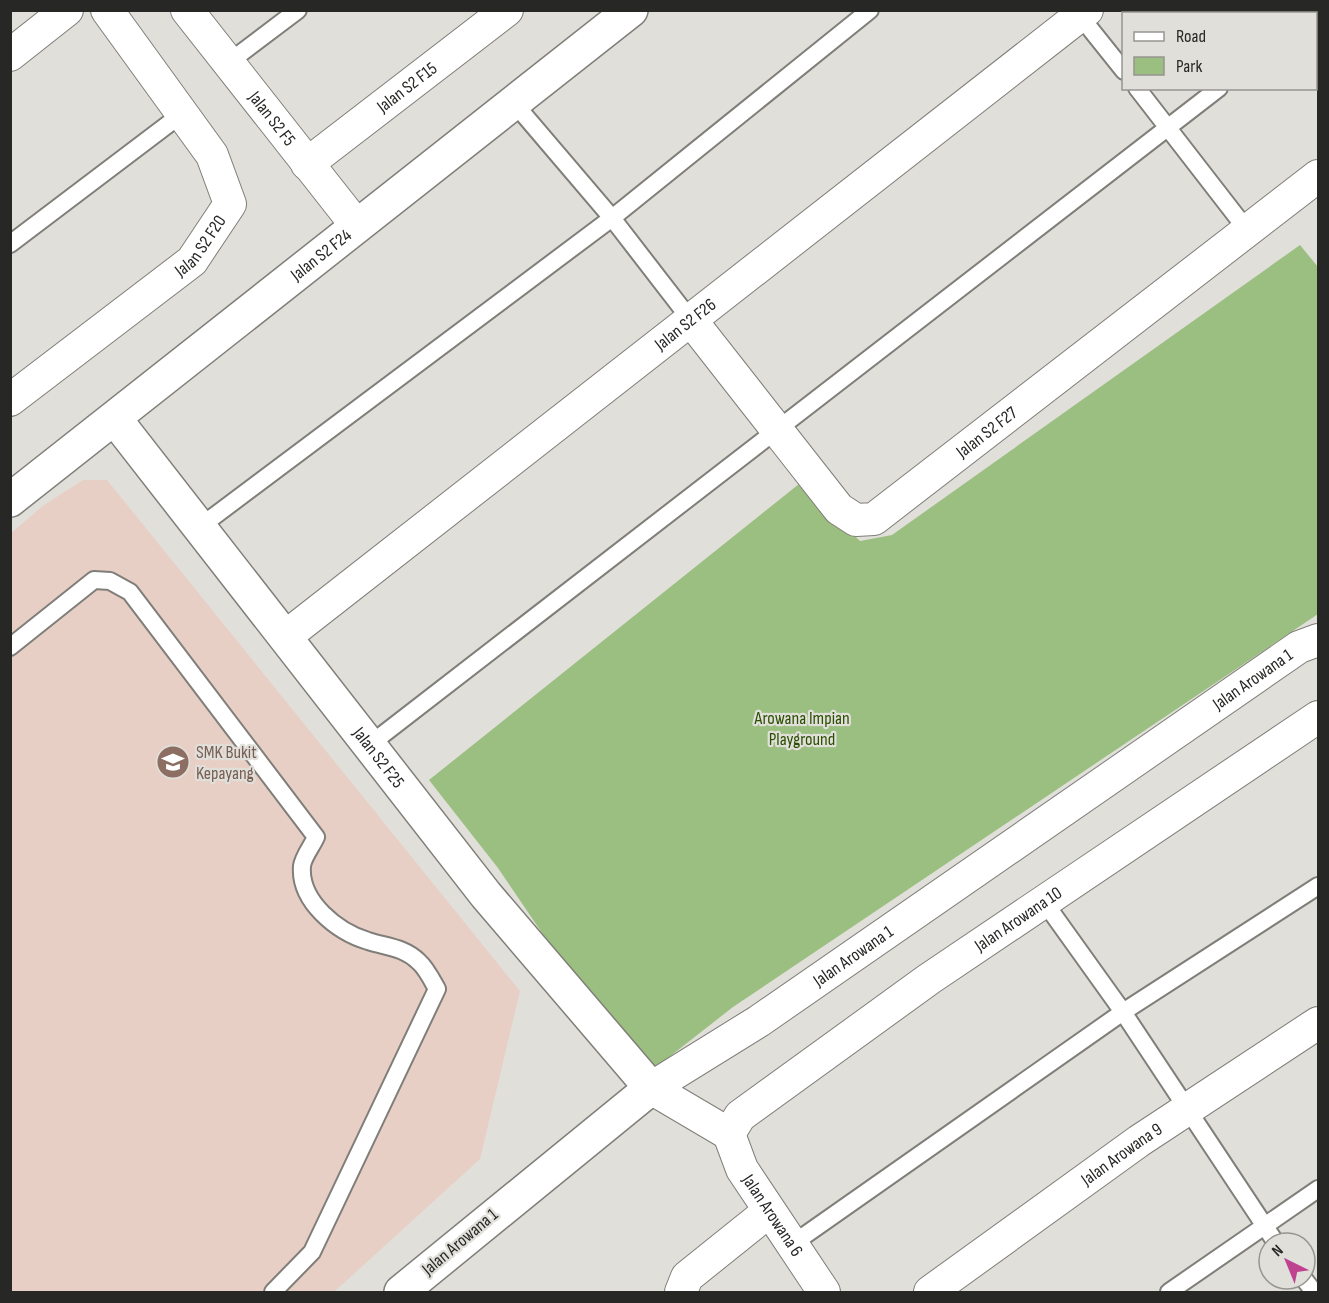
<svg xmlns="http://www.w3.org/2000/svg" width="1329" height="1303" font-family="'Sofia Sans Condensed',sans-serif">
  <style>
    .education { fill: #e8cfc6 }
    .green { fill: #9bbf81 }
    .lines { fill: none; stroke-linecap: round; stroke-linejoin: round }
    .service-casing { stroke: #807e79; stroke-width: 20 }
    .minor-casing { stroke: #807e79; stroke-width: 34 }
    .tertiary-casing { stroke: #807e79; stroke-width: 36 }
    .service { stroke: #fff; stroke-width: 16 }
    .minor { stroke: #fff; stroke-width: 32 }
    .tertiary { stroke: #fff; stroke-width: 33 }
    .labels { text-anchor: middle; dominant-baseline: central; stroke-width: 4.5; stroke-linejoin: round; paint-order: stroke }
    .street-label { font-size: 18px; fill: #272725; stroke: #e0dfd9 }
    .park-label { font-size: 18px; fill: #2b4f00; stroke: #e0dfd9 }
    .education-label { font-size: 18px; fill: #785e54; stroke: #e0dfd9; text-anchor: start }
  </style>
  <rect width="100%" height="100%" fill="#e0dfd9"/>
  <!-- education -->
  <path class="education" d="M83,480H107L520,991L480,1159L334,1292H11L10,534L44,505Z"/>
  <!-- green -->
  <path class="green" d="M1300,245L1318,267V614L733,1007L641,1079L498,868L429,780L799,484L860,541L892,535Z"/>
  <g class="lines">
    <!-- service casing -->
    <g class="service-casing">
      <path id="service" d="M1076,11L1124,71
        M1316,14L1318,12
        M228,63L298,10
        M1137,88L1247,230
        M514,103L612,218L690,319
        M10,244L183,113
        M201,526L612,218L870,10
        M10,647L94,580L110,581L130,592L316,837C312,846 303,857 302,866C299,902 338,932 368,941C386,947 404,947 419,962C426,968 432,980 437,989L312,1252L273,1292
        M368,746L1219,88
        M1045,903L1123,1012L1276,1243
        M791,1245L1123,1012L1318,886
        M1304,1279L1314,1292
        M1169,1292L1318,1189"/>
    </g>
    <!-- minor casing -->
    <g class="minor-casing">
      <g id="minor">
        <path id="s1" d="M187,10L357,226"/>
        <path d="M10,55L67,10"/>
        <path id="s2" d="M307,164L507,10"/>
        <path id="s3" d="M690,319L839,509L856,520L874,519L1318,176"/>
        <path id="s4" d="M10,400L192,261L230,204L212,155L107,10"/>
        <path id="s5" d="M285,637L1087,10"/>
        <path id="s6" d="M729,1134L651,1088L759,1021L1299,647L1318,640"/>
        <path id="s7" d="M729,1134L740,1116L929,979L1318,717"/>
        <path id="s8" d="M729,1134L742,1169L824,1292"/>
        <path d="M681,1292L687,1277L768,1212"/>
        <path id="s9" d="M930,1292L1139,1141L1318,1023"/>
      </g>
    </g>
    <!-- tertiary casing -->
    <g class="tertiary-casing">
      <g id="tertiary">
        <path id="s10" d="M115,419L486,895L651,1088L401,1292"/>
        <path id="s11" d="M10,500L631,10"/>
      </g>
    </g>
    <!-- service -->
    <use href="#service" class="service"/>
    <!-- minor -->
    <use href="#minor" class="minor"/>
    <!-- tertiary -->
    <use href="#tertiary" class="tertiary"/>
  </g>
  <!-- icons -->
  <defs>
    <g id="school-disc" transform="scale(1.725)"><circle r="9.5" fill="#8d6e63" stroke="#e0dfd9"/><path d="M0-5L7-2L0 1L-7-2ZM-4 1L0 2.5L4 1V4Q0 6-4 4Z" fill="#fff"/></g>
  </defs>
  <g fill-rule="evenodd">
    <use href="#school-disc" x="173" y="762"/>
  </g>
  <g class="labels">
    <!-- street labels -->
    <g class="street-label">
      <text stroke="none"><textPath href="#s2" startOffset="126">Jalan S2 F15</textPath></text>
      <text stroke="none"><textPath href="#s1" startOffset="138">Jalan S2 F5</textPath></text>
      <text stroke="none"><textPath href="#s4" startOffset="246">Jalan S2 F20</textPath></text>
      <text stroke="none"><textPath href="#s11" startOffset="396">Jalan S2 F24</textPath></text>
      <text stroke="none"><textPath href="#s5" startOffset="508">Jalan S2 F26</textPath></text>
      <text stroke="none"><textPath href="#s3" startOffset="422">Jalan S2 F27</textPath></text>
      <text stroke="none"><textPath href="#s6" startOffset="818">Jalan Arowana 1</textPath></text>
      <text stroke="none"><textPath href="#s10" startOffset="429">Jalan S2 F25</textPath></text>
      <text stroke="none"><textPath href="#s7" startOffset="362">Jalan Arowana 10</textPath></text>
      <text stroke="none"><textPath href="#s6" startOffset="332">Jalan Arowana 1</textPath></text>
      <text stroke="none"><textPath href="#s9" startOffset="236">Jalan Arowana 9</textPath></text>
      <text stroke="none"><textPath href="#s8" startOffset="93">Jalan Arowana 6</textPath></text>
      <text transform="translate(460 1242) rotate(-40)">Jalan Arowana 1</text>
    </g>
    <!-- park labels -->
    <g class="park-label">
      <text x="802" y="718">Arowana Impian<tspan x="802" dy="21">Playground</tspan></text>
    </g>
    <!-- education labels -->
    <g class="education-label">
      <text x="196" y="752">SMK Bukit<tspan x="196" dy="21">Kepayang</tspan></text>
    </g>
  </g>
  <!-- border -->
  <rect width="1329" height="1303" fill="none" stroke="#272725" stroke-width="24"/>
  <!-- legend -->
  <rect x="1122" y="12" width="195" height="78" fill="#e0dfd9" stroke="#969591" stroke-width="1.5"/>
  <rect x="1134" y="32" width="30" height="9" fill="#ffffff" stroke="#969591" stroke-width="1.5"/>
  <text x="1176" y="42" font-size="18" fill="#272725">Road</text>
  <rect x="1134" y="57" width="30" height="18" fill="#9bbf81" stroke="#969591" stroke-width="1.5"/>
  <text x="1176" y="72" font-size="18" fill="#272725">Park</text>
  <!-- north arrow -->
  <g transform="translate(1287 1261) rotate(317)"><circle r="28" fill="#e0dfd9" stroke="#969591" stroke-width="1.5"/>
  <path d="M0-4.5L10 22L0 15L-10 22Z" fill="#bf4291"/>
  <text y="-9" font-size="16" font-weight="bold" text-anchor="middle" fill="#272725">N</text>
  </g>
</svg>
